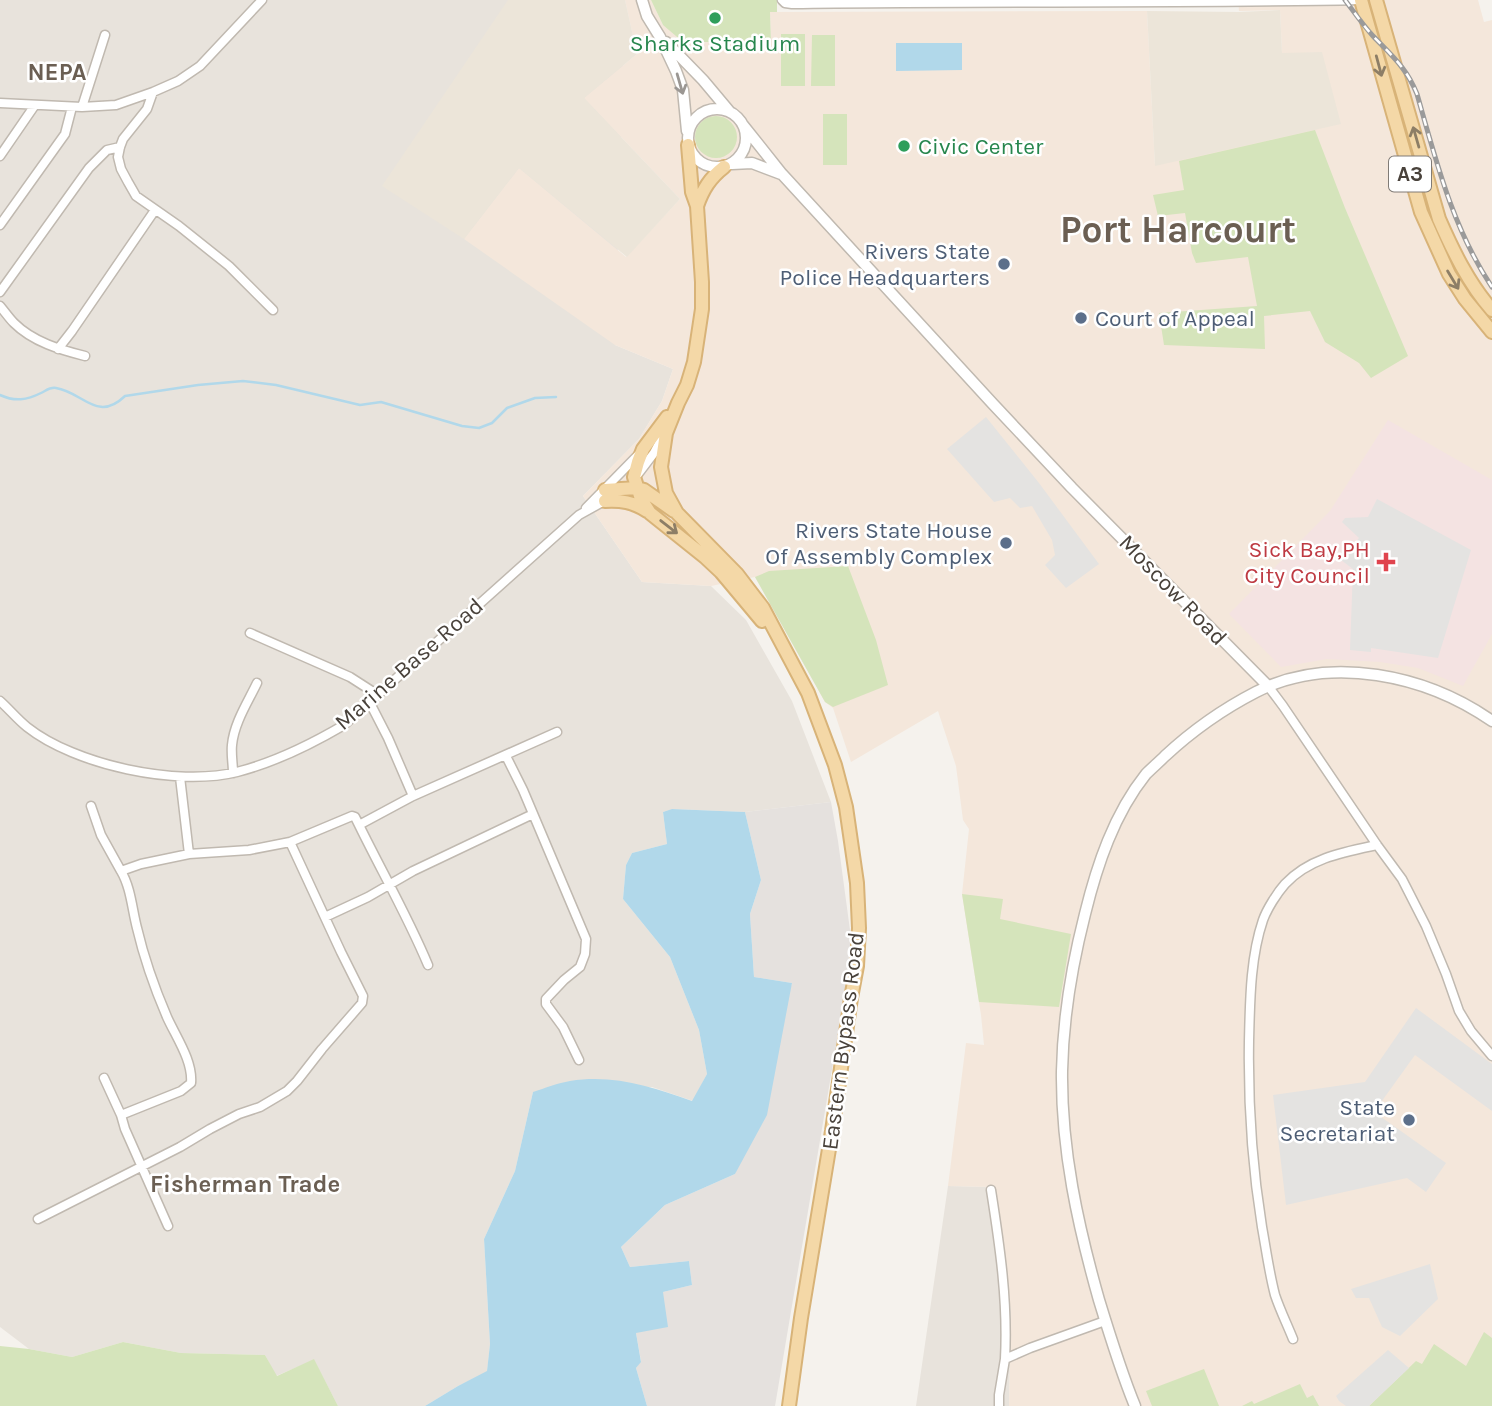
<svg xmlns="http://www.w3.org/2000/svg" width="1492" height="1406" font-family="Karla,sans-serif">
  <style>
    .residential { fill: #e8e3dc }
    .commercial { fill: #f4e7db }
    .industrial { fill: #e5e1de }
    .education { fill: #ece5d9 }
    .medical { fill: #f4e3e2 }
    .green { fill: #d5e4bb }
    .parking { fill: #e4e3e1 }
    .water { fill: #b1d8ea }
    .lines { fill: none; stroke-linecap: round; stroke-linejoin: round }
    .stream { stroke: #b1d8ea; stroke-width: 2.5 }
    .minor-casing { stroke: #c0b9b0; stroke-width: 11 }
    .tertiary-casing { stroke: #c0b9b0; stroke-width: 13 }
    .primary-casing { stroke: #d8b378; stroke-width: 16 }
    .minor { stroke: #fff; stroke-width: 8 }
    .tertiary { stroke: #fff; stroke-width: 10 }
    .primary { stroke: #f4d8a7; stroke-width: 12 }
    .rail-casing { stroke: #9a9a9a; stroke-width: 5 }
    .rail { stroke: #fff; stroke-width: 2.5; stroke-dasharray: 8; stroke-linecap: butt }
    .oneway { stroke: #8d7e66 }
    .oneway2 { stroke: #9b9793 }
    .leisure-dot { fill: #2e9e5b; stroke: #fff; stroke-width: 2.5 }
    .service-dot { fill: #5c6f8a; stroke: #fff; stroke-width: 2.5 }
    .health-dot { fill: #e0444e; stroke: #fff; stroke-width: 2.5 }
    .labels { text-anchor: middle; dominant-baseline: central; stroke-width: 5; stroke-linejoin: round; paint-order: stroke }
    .shield { fill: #fff; stroke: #807b76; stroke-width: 2 }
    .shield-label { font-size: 21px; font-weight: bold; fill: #49423b }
    .leisure-label { font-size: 23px; fill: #27864d; stroke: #fff }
    .service-label { font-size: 23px; fill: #4e5e75; stroke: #fff; text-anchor: end }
    .health-label { font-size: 23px; fill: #be3a42; stroke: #fff; text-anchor: end }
    .street-label { font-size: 23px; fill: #49423b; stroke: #fff }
    .neighbourhood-label { font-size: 24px; font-weight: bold; fill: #6b5f53; stroke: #fff }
    .town-label { font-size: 37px; font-weight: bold; fill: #6b5f53; stroke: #fff }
  </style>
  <rect width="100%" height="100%" fill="#f5f2ed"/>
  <!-- residential -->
  <path class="residential" d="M0,0H625L615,345L673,369L662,401L639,439L583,496L642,582L711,586L746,620L792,701L831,802L745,812L673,809L663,812L667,844L632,853L626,865L623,899L670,957L699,1030L707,1074L693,1101L652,1087L533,1092L515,1171L484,1239L490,1344L487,1372L458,1386L425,1406H338L314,1360L276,1376L265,1355L181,1353L123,1342L72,1357L29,1349L0,1327Z
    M948,1186L994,1187L1011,1312L1009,1406H916Z"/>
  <!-- commercial -->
  <path class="commercial" d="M625,0H651L663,25L771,42L770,12L1147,11L1155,166L1282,53L1280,10L1239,11L1238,0H1478L1484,22L1492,20V1406H1009L1011,1312L994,1187L948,1186L966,1043L984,1045L981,1015L962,894L969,829L963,820L956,766L938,711L851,762L833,708L825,702L755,577L711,586L642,582L583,496L639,439L662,401L673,369L615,345L464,239L519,168L626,257L680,199L584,98L637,54Z"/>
  <!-- industrial -->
  <path class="industrial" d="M831,802L838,841L852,945L838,1034L775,1406H647L636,1368L641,1361L636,1333L663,1292L692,1285L689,1261L630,1267L621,1247L665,1205L735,1174L792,983L754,977L750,914L761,880L745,812Z"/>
  <!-- education -->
  <path class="education" d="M508,0H625L637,54L584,98L680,199L627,257L519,168L464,239L382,186Z
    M1280,10L1282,53L1322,52L1341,124L1155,166L1147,11L1239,12Z"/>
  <!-- medical -->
  <path class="medical" d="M1388,420L1492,480V634L1463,686L1418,668L1380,662L1327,659L1281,667L1229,614L1330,511Z"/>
  <!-- green -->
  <path class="green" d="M651,0H777V12H770L771,42H683L663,25Z
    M781,34H805V86H781Z
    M812,35H835V86H811Z
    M823,114H847V165H823Z
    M695 137a21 21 0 1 1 42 0a21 21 0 1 1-42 0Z
    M1315,130L1345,208L1408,356L1371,378L1359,363L1325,342L1310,311L1264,316L1265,349L1164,345L1159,313L1257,306L1248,257L1196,263L1192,253L1185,213L1158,216L1153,195L1184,190L1179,161Z
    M848,566L876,640L888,685L833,707L825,702L755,577L769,571Z
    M962,894L1003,899L1000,919L1071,934L1059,1007L979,1002Z
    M1484,1332L1492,1338V1406H1369L1416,1361L1422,1364L1434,1344L1466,1366Z
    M123,1342L181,1353L265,1355L277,1376L314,1359L338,1406H0V1346L29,1349L72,1357Z
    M1204,1369L1219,1406H1152L1146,1391Z
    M1300,1384L1307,1398L1313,1395L1319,1406H1242L1252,1401L1254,1404Z"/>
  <!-- parking -->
  <path class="parking" d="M986,417L1039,483L1099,564L1066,588L1045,565L1055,555L1052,540L1032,506L1020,508L1010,498L994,502L947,449Z
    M1377,499L1471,550L1438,658L1371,648V652L1350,650L1353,569L1341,560L1359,538L1342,522L1345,518L1368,517Z
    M1416,1008L1492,1064V1111L1415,1055L1374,1112L1446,1163L1426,1192L1407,1178L1286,1205L1273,1095L1365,1082Z
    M1430,1264L1438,1299L1400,1336L1382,1327L1369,1298H1356L1351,1289Z
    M1388,1350L1409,1368L1369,1406H1346L1339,1401L1336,1396Z"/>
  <!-- water -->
  <path class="water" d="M896,43H962V70L896,71Z
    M672,809L745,812L761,880L750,914L754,977L792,983L767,1115L735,1174L665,1205L621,1247L630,1267L689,1261L692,1285L663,1292L668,1327L636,1333L641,1362L636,1368L647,1406H425L458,1386L487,1371L490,1344L484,1239L515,1171L533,1092C545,1088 558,1083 570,1081C614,1074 652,1087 692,1101L707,1074L699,1030L670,957L623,899L626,865L632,853L667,844L663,812Z"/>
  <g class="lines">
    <!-- stream -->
    <path class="stream" d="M0,395C15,402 27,400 41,393C47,390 50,387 56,388C83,392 97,423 125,396L198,385L243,381L276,385L360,405L381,402L462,426L479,428L492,423L507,408L535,398L556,397"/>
    <!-- minor casing -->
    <g class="minor-casing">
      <path id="minor" d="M782,0L785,3L792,4C982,1 1172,4 1361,0
        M153,92L147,109L123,139L120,147L118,157L121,169L128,182L136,196L179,226L229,266L273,310
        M0,103L82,107L116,105L153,92L178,81L200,66L262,0
        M82,107L105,35
        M0,156L35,105
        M0,225L65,134L72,107
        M0,292L89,168L107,150L120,147
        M0,306C5,312 9,318 14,323C33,342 61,350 85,356
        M58,349L72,331L155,210
        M638,474L654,453L662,438
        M586,508L638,455
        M250,633L350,677L378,695
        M1268,686L1283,706L1377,845L1402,879L1426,926L1446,974L1459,1011L1471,1031L1492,1056
        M0,701C9,709 17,719 27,727C75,765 177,787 237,772C276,762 310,745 344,725L579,515L606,500
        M370,703L388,738L413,796L359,825C382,872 408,917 428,965
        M506,756L523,790L586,939L585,954L580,967L564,980L546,999V1004L563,1027L579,1060
        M233,773C233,764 231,754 232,745C234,723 248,702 257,683
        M413,796L557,732
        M91,806L101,835L121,871
        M189,854L249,850L290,842
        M325,917L368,897L413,871L533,814
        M104,1078L121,1115L125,1129L168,1226
        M121,1115L181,1091L191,1083C193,1061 176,1037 167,1017C155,989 144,958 137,928C132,909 131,888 121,871L141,864L189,854L180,777
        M991,1190C1000,1247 1008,1302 1005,1359
        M38,1219L180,1147L210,1129L239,1114L260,1107L287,1091L297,1081L322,1049L362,1003L363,996L341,952L290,842L352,816L355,817L359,825
        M1293,1339C1287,1324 1280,1310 1275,1295C1269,1272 1266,1249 1262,1227C1252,1165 1248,1104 1249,1041C1250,1003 1250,958 1263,920C1267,909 1277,893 1285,884C1309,858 1344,852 1377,845
        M999,1406V1395L1005,1359L1030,1348L1105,1321"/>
    </g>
    <!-- tertiary casing -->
    <g class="tertiary-casing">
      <path id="tertiary" d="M642,0L647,16L660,37L676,71L683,90L687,131
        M666,42L703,80L729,111
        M688 138a29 29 0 1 1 58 0a29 29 0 1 1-58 0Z
        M743,125L782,174L993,404L1072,488L1268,686
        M732,164L752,163L781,174
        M1135,1406C1121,1372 1110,1336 1099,1300C1078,1226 1061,1149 1062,1071C1063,1018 1072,965 1085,914C1097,865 1114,814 1146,774C1152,768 1159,762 1165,756C1193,730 1223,709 1256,692C1330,654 1426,675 1492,721"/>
    </g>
    <!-- primary casing -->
    <g class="primary-casing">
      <path id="primary" d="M1361,0L1421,212L1449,274L1465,299L1492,332
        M1376,0L1439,219C1453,251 1469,284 1492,310
        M688,145L692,192L697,206L702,282V309L694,362L687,385L678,403L666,433L661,467L666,493L677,513L737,574L763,608L808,693L835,765L846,807L857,883L859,928L857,966L851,998L832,1131L801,1318L789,1406
        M697,206C703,189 710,178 724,167
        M667,417L643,449L638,462L634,477L641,499L650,513L705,557L721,572L762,621
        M605,490L637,488L644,490L674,511
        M605,501C621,500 633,502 647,511"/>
    </g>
    <!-- minor -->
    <use href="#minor" class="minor"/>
    <!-- tertiary -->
    <use href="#tertiary" class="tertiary"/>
    <!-- primary -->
    <use href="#primary" class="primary"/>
    <!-- rail casing -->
    <g class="rail-casing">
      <path id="rail" d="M1345,0C1354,12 1363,25 1373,36C1392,56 1406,67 1417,94C1436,161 1453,229 1492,287"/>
    </g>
    <!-- rail -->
    <use href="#rail" class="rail"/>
  </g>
  <!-- one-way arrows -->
  <defs><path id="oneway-shaft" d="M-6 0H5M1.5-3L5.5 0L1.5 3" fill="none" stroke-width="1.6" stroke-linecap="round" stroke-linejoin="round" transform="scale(1.75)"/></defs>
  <g class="oneway">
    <use href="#oneway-shaft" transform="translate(1379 66) rotate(75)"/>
    <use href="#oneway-shaft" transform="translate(1416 137) rotate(-106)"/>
    <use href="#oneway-shaft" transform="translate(1453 280) rotate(59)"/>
    <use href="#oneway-shaft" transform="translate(669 527) rotate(38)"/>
  </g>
  <use class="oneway2" href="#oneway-shaft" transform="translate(680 84) rotate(74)"/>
  <!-- markers -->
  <g class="leisure-dot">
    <circle cx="715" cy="18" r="7"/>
    <circle cx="904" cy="146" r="7"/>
  </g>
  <g class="service-dot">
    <circle cx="1004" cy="264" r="7"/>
    <circle cx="1081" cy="318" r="7"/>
    <circle cx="1006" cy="543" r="7"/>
    <circle cx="1409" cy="1120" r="7"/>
  </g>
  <path class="health-dot" d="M1382.5 551.5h7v7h7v7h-7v7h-7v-7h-7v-7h7z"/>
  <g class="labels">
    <!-- shield labels -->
    <rect class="shield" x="1389" y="156.5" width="42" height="35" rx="5"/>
    <g class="shield-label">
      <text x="1410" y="174">A3</text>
    </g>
    <!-- leisure labels -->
    <g class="leisure-label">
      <text x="715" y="43">Sharks Stadium</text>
      <text x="918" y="146" text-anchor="start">Civic Center</text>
    </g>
    <!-- service labels -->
    <g class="service-label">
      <text x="990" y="251">Rivers State<tspan x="990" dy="26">Police Headquarters</tspan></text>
      <text x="1095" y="318" text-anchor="start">Court of Appeal</text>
      <text x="992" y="530">Rivers State House<tspan x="992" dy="26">Of Assembly Complex</tspan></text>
      <text x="1395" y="1107">State<tspan x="1395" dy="26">Secretariat</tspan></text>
    </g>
    <!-- health labels -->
    <g class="health-label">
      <text x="1370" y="549">Sick Bay,PH<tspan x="1370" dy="26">City Council</tspan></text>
    </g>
    <!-- street labels -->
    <g class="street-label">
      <text transform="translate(1173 590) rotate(46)">Moscow Road</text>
      <text transform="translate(409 664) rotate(-41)">Marine Base Road</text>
      <text transform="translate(843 1041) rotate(-83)">Eastern Bypass Road</text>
    </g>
    <!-- neighbourhood labels -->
    <g class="neighbourhood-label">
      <text x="57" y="72">NEPA</text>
      <text x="245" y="1184">Fisherman Trade</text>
    </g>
    <!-- town labels -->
    <g class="town-label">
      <text x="1178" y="229">Port Harcourt</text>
    </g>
  </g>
</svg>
